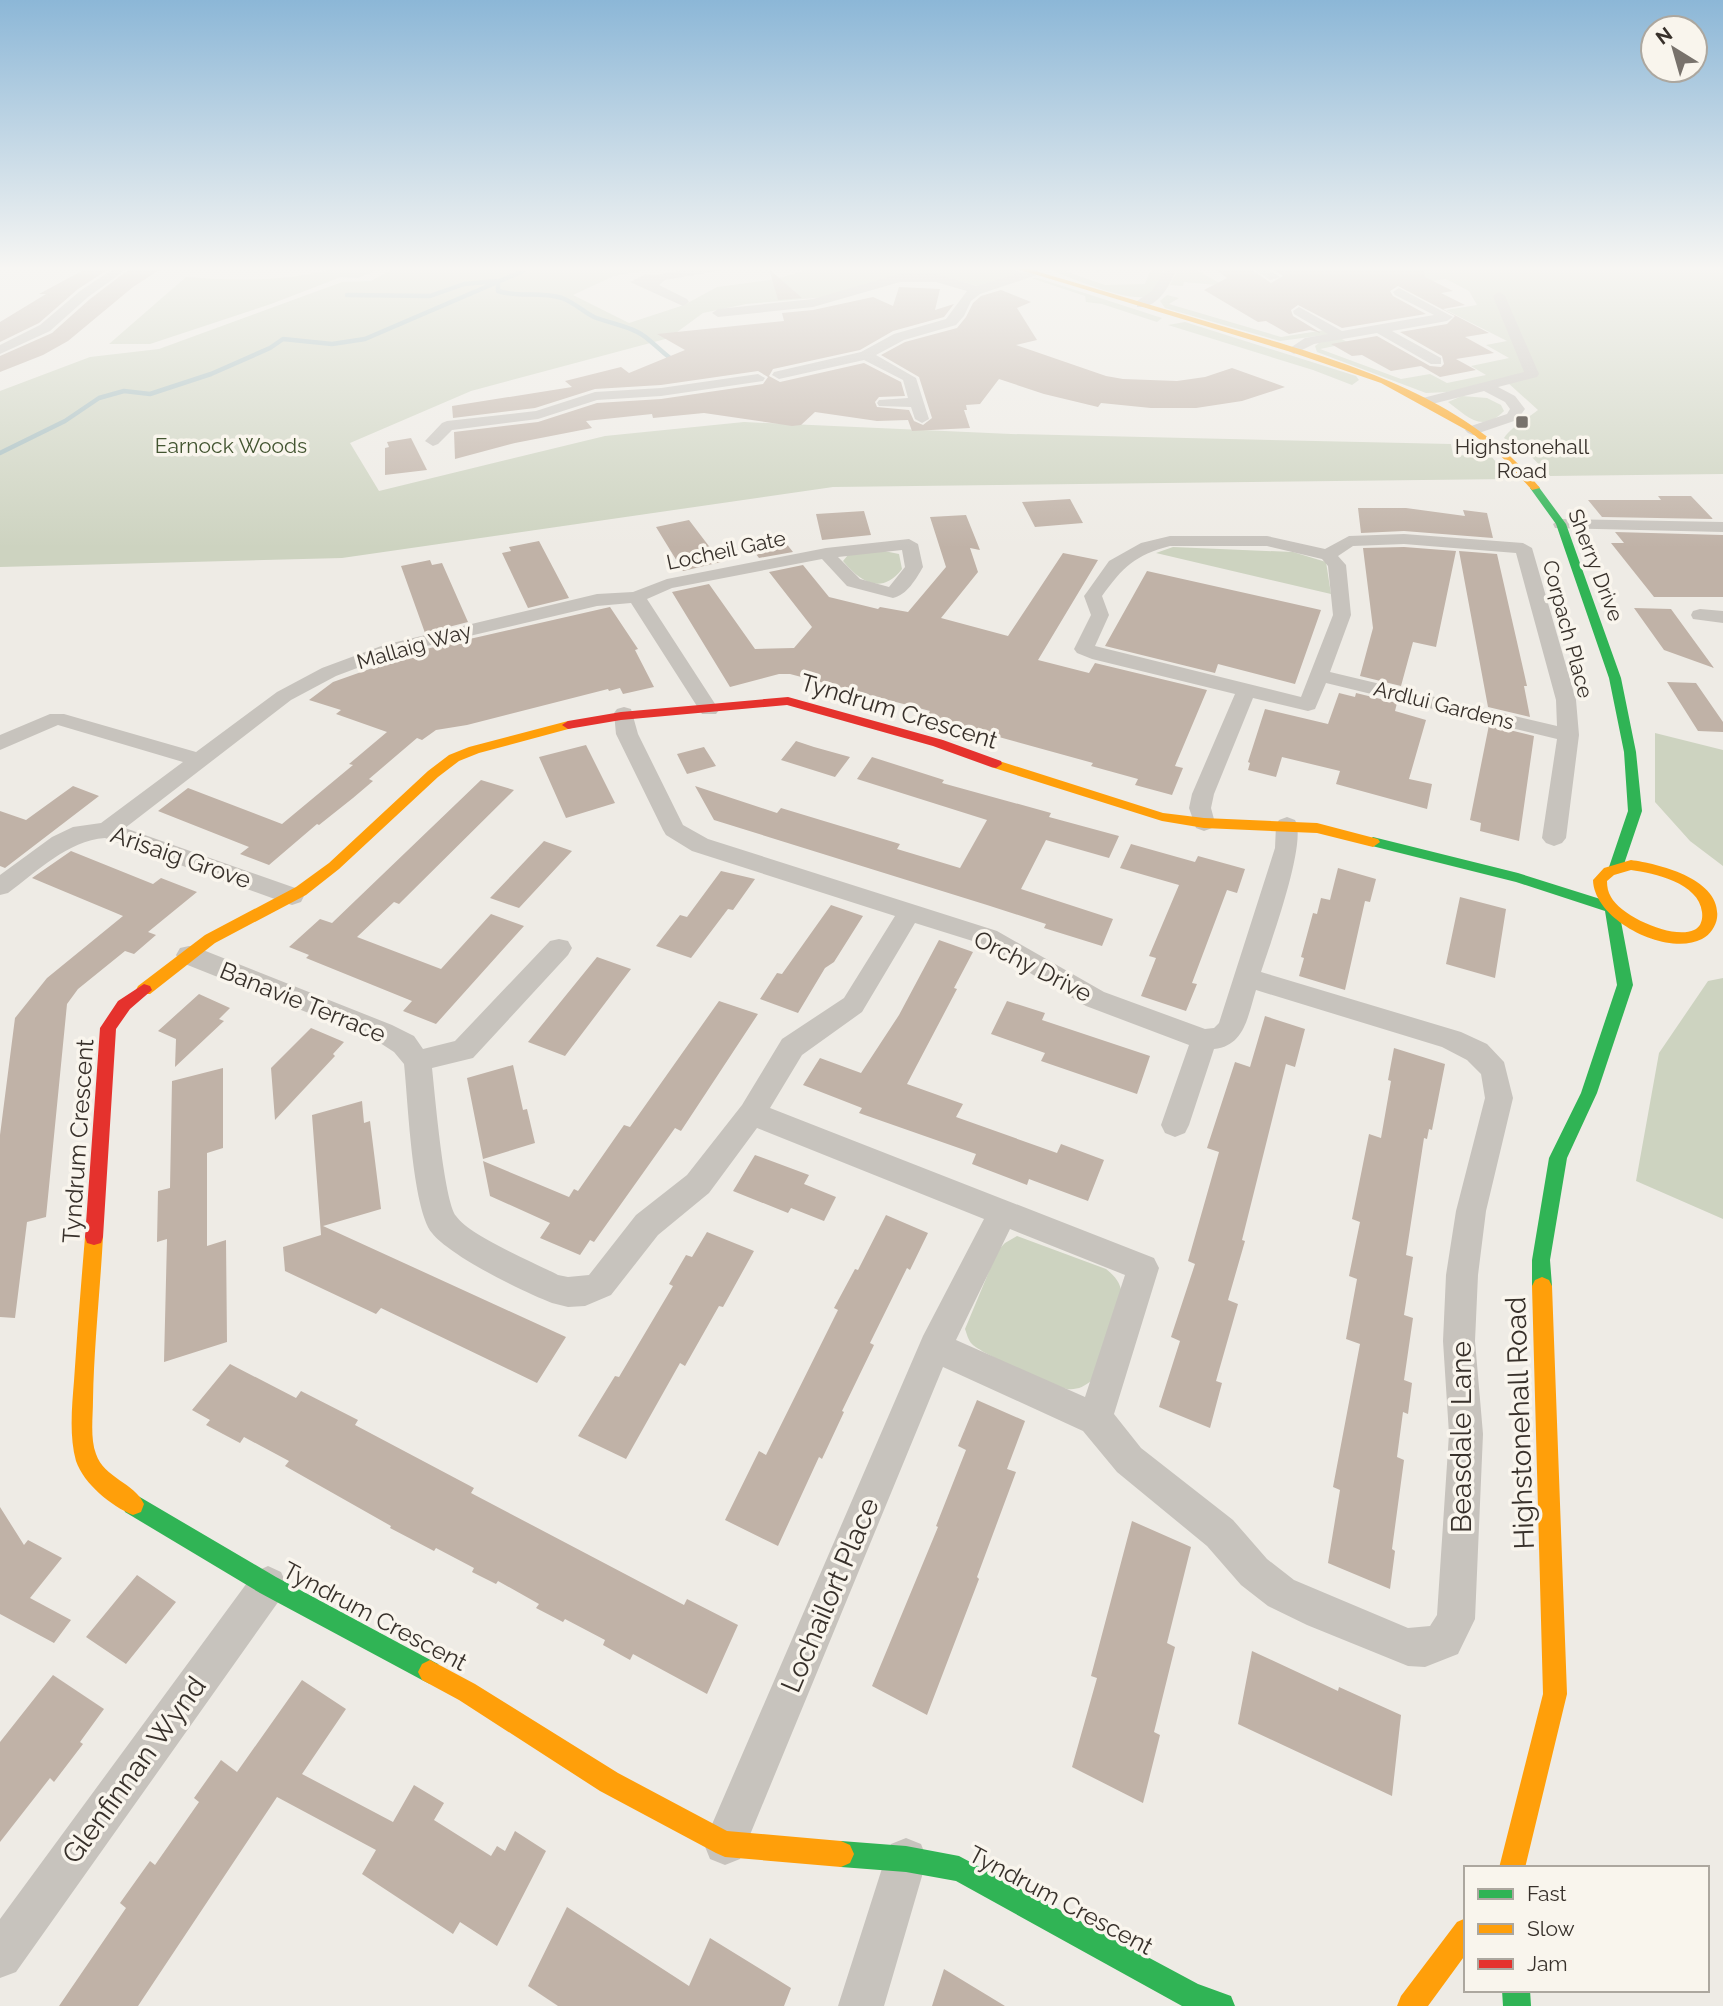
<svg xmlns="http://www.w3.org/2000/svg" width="1723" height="2006" font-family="Raleway,sans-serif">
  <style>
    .green { fill: #cdd3c0 }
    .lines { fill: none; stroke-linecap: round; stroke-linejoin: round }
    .stream { stroke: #a2bbbe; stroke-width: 4.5 }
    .building { fill: #c0b2a7 }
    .street { fill: #c7c3bd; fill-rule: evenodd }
    .fast { fill: #30b455; fill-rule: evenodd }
    .slow { fill: #ff9f0a; fill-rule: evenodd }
    .jam { fill: #e5322d; fill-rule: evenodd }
    .poi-dot { fill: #78726c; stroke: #f9f5ed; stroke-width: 2.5 }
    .labels { text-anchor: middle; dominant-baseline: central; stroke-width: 7; stroke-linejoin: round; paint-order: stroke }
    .far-park-label { font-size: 21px; fill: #435531; stroke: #f9f5ed }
    .far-poi-label { font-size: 21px; fill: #38312b; stroke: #f9f5ed }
    .far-street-label { font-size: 21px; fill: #38312b; stroke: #f9f5ed }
    .street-label { font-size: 24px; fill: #38312b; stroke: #f9f5ed }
    .near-street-label { font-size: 28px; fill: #38312b; stroke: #f9f5ed }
  </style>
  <rect width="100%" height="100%" fill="#eeebe5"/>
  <!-- green -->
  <path class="green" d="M338,267H385L358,278L341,277L271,304L150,344H109L186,277C237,281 289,282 338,267Z
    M396,267H652L648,270L614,276L573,295L629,323L684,305L717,287L776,279L816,267H1005L1020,272L978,286L938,275L917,274L899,276L827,297L746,304L703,313L669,338L471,391L350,443L379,491L605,436L744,422L1011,434L1451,444L1453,455L1491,456L1510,479L833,487L342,558L0,567V391L90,357L159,349L342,282L371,281Z
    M1042,267H1078L1079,269L1065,271L1105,285L1145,284L1152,267H1165C1161,274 1161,286 1156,292C1141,311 1061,273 1042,267Z
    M1179,267H1192L1221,284L1269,290L1184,282L1183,286L1170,285Z
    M1380,267C1402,267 1421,270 1442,267H1723V474L1550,476L1528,453L1504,438C1511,427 1527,419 1538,410L1507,382L1447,392L1426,393L1317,352L1315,346L1319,343L1340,338L1349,343L1320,349L1401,379L1430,374L1447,383L1486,375L1471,366L1509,358L1486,345L1507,341L1446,310L1477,305L1469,291L1446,279L1418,283Z
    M1031,278H1038L1162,318L1157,322L1102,304L1086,302L1085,296Z
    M1167,295L1179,298L1169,304L1281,337L1325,330L1332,334L1280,341L1165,308L1160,301Z
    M1185,322L1356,376L1359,380L1352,385L1313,370L1168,325Z
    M1462,396L1487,398L1501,405L1504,411C1481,435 1465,414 1448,402Z
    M1173,547L1293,552L1326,562L1331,594L1156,553Z
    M884,551L899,554L902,569C882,595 861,583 843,561L848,555Z
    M1655,733L1723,750V866L1690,841L1655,802Z
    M1723,978V1219L1636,1181L1659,1053L1708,981Z
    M1017,1236L1106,1269C1115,1276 1120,1282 1122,1294L1092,1380C1084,1387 1077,1390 1067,1389C1054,1387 980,1353 972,1344C968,1340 967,1334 965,1329L998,1250L1005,1243Z"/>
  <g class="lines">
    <!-- stream -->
    <path class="stream" d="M347,295L430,296L464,284L498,281V291C519,298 541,291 562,298C575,303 585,313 594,317C612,324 635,327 649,340C660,349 665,355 678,364
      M0,453L65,421L99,398L124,391L150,394L211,374L270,348L283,339L332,344L365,339L523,271L522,267"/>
  </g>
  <!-- building -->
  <path class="building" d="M89,267H112L78,289L39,323L0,342V322L46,294H39Z
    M132,267H164L133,287L68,341L43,355L0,372V356L52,333L90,299Z
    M1212,267H1248L1271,283L1283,276L1269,267H1424L1425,277L1453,291L1441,293L1465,305L1443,309L1489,333L1465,337L1494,353L1456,359L1476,370L1440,377L1421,366L1391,371L1362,355L1352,356L1331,344L1377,336L1430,366L1441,367L1444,364L1442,356L1400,332L1447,324L1455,316L1398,286L1390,291L1393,296L1426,314L1342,328L1298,305L1291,310L1293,316L1321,333L1310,330L1289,334L1266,321L1258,322L1204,290L1227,278Z
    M769,269L802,298L778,300Z
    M899,287L940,289L935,310L954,304L944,317L893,331L860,350L773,369L769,376L780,382L864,363L901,382L905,396L879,397L875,402L877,407L909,410L914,421L923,425L932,418L919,377L881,355L905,342L957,328L966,317L973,303L981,296L1001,290L1031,302L1017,308L1037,340L1016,345L1106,376L1123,379L1177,381L1205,377L1232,368L1285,387L1242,401L1196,408H1151L1101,403L1098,407L1044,394L999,379L980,404L966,405L967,410H964L970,428L912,431L908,420L877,421L815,412L801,425L792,426L704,413L653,418L652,414L586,421L592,428L515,443L455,459L454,432L538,422L597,403L661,399L763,384L768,377L758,371L661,385L595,389L535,408L453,418L452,406L572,387L565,381L621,367L629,373L685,350L657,334L784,321L782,313L813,310L873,297L893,306Z
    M411,438L427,470L385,475V448L389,447L387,442Z
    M1658,496H1691L1713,519L1602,517L1588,500H1661Z
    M1070,499L1083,523L1035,527L1022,502Z
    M1358,508H1406L1465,516L1463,510L1487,513L1493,538L1404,531L1361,533Z
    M864,511L871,535L822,540L816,514Z
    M966,515L980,550L970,548L978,572L941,618L1008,636L1063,553L1098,560L1038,660L1089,673L1095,663L1207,690L1175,766L1183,768L1172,795L1135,785L1138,779L1091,766L1093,763L926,717L930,711L790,674H779L730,687L672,592L709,584L755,649L794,648L812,627L769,572L803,565L829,597L878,609L880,607L908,612L946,567L930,517Z
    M689,520L721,562L683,571L656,527Z
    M1615,532L1723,535V597H1654L1611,543H1624Z
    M778,533L793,552L759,558L745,540Z
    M539,541L569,598L528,608L502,553L511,551L509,547Z
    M1404,547L1456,551L1436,647L1413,642L1401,686L1360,676L1373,628L1363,548Z
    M1459,551L1497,554L1527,686H1524L1530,717L1488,707Z
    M430,560L432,565L442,563L468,622L425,633L401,566Z
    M1147,571L1321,610L1295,684L1218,664L1215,673L1105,646Z
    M610,607L638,649L635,650L654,687L623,694L620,688L609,691L608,689L467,725L436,730L422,740L417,738L369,779L373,781L353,798L319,825L317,824L269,865L240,854L249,847L158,811L188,788L282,824L353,765L349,764L387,732L336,714L341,710L309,700L333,682L426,649Z
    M1634,608L1671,609L1714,668L1664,650Z
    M1667,682L1696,683L1723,722V732L1698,731Z
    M1339,693L1355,697L1356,693L1397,703L1395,711L1426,720L1409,779L1432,784L1427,809L1336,784L1340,771L1282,757L1276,777L1248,770L1250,763L1248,762L1265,709L1328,724Z
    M1489,725L1534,736L1519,841L1480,831L1481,823L1470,820Z
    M796,741L814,747L850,757L835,777L781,760Z
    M586,745L615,803L566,818L539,757Z
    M704,747L716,766L687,774L677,754Z
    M872,757L944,780L942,783L1051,813L1049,817L1119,836L1109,858L1046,840L1021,889L1113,919L1102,946L1044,928L1046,924L987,905L714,820L695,786L777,813L781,808L900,844L897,849L960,868L987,820L857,779Z
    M481,780L514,790L399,904L394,902L357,937L441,969L491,914L524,926L436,1024L403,1011L412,1001L306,958L309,955L289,947L320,919L332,923Z
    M73,786L99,796L5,868L0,866V811L26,820Z
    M544,841L572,851L519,908L490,898Z
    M1131,844L1195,862L1198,856L1245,869L1237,893L1227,890L1192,983L1197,984L1186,1011L1141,996L1156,958L1149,956L1179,885L1120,868Z
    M71,851L153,884L161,878L197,892L148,932L156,935L134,954L125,951L78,989L67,1004L46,1217L27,1222L15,1318L0,1317V1135L15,1018L47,978L123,916L32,878Z
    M1338,868L1376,879L1370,902L1365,901L1345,990L1299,976L1304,958L1301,957L1313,913L1317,914L1321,898L1330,900Z
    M721,871L755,879L733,910L728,909L691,958L656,946L680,915L687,917Z
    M1460,897L1506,909L1495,978L1446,964Z
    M831,905L863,916L834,962L825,968L798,1013L760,999L777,973L782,974Z
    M939,940L973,952L954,988L957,989L907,1084L963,1104L956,1117L1057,1153L1061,1144L1104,1160L1088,1201L1029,1179L1027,1185L972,1164L976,1154L859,1113L862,1108L803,1085L820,1058L861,1073L899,1015Z
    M597,957L631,969L565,1056L528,1042Z
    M199,994L230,1008L219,1019L224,1021L175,1067L176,1039L158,1031Z
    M719,1001L758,1014L681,1131L675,1128L594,1242L590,1240L580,1255L540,1238L550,1223L490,1196L483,1161L569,1197L574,1189L578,1191L624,1125L630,1127Z
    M1007,1001L1045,1013L1042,1020L1150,1056L1137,1094L1041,1061L1045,1053L991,1034Z
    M1265,1016L1305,1029L1295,1067L1286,1064L1242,1240L1245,1241L1228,1300L1238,1304L1216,1381L1222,1383L1210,1428L1159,1407L1180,1341L1171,1337L1195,1264L1188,1261L1219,1152L1207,1148L1235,1062L1250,1067Z
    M311,1028L344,1042L333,1054L335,1056L275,1120L271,1068Z
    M1394,1048L1445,1064L1432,1130L1429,1129L1427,1139L1424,1138L1406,1255L1413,1257L1404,1315L1413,1318L1404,1380L1412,1383L1408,1414L1403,1412L1397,1457L1404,1460L1392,1549L1395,1551L1390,1589L1328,1563L1340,1490L1333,1487L1360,1344L1346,1339L1357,1279L1349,1276L1360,1222L1352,1219L1369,1134L1381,1138L1391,1081L1388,1080Z
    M513,1065L523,1110L527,1109L535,1143L483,1159L467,1078Z
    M223,1068V1148L207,1153V1246L226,1240L227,1342L164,1362L167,1239L157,1242L158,1191L170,1188L172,1081Z
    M362,1101L364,1123L370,1121L381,1209L323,1226L566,1337L537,1383L381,1308L376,1314L285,1271L283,1247L321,1235L312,1115Z
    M755,1155L809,1175L804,1184L836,1197L824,1221L791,1208L788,1213L733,1191Z
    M886,1215L928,1233L910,1270L907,1268L870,1343L874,1345L842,1411L844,1412L822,1459L819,1457L778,1546L725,1520L759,1451L766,1455L838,1310L834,1308L855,1269L858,1270Z
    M707,1232L754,1251L723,1307L719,1306L685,1366L680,1363L626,1459L578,1436L615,1376L619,1377L673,1286L669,1284L686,1255L692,1257Z
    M230,1364L296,1398L301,1391L358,1420L355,1425L474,1488L471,1493L684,1605L687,1599L738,1625L707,1694L633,1654L630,1660L603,1645L605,1640L565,1619L563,1622L536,1608L539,1604L498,1581L496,1584L472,1572L474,1568L436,1548L434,1551L390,1528L391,1526L285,1466L289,1461L244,1437L240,1443L206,1425L210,1420L192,1410Z
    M977,1400L1025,1421L1007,1469L1016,1472L977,1577L979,1579L927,1715L872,1686L938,1527L936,1526L966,1450L958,1446Z
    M0,1507L24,1545L28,1540L62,1558L30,1598L71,1620L54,1643L0,1614Z
    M1132,1521L1191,1547L1167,1643L1175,1647L1154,1732L1160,1735L1143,1803L1072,1767L1097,1678L1091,1676Z
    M137,1575L176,1602L126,1664L86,1637Z
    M1252,1651L1338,1691L1339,1687L1401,1715L1392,1796L1238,1724Z
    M53,1675L104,1709L80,1742L83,1744L54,1782L50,1778L0,1842V1742Z
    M302,1680L346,1709L302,1774L393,1822L414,1785L444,1803L434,1820L491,1856L497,1846L505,1851L515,1831L546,1851L497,1946L460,1922L453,1934L362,1874L376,1850L277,1797L138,2006H59L126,1908L120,1903L150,1861L155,1865L199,1802L194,1798L221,1760L237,1772Z
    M567,1907L689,1986L710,1938L791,1988L784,2006H558L528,1986Z
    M944,1969L1005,2006H932Z"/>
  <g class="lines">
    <!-- street -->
    <path class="street" d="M116,267H130L88,297L50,331L0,354V345L40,325L80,291Z
      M699,267H724L718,271L665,280L659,285L687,299L689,302L683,306L630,282L646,274L655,275Z
      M1091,267H1103V268L1097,272Z
      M1166,267H1178C1170,284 1159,309 1137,307V301L1152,291Z
      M1250,267H1264L1280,277L1270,280Z
      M1033,268L1039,272L1037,275L980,294L971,301L964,316L956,325L904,340L876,355L916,378L929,419L922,423L915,419L911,407L879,406L877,403L879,400L908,398L903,380L864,360L779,379L772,375L774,372L861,352L894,334L946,319L967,291L936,282H900L813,307L718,317L712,313L718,309L813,299L899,274H937L977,286Z
      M1399,288L1453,317L1447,321L1392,331L1441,358V364H1431L1377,333L1314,344L1294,354L1287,350L1305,338L1328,334L1294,314L1293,311L1299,307L1342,331L1434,315L1395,295L1393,292Z
      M1499,292L1505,296L1539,374L1537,377L1498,387L1515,396L1525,409L1517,420L1473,435L1468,433L1465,430L1468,427L1507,414L1510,409L1505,402L1484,391L1424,406L1417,402L1419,399L1524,372L1493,296Z
      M758,374L765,378L763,381L661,396L597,400L538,419L452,430L438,444L433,446L425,441L442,423L447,421L536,411L595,392L661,388Z
      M1561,519L1723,522V532L1555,528L1553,524Z
      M1404,534L1523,543L1532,548L1576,700L1579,735L1566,838L1562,843L1554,846L1546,843L1542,838L1557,739L1326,683L1315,709L1308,711L1253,698L1214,794L1211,808L1215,823L1212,828L1204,831L1196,828L1189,808L1192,794L1235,694L1092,659L1077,653L1074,649L1091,615L1084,596L1087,592L1109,561L1141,543L1170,536H1267L1325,549L1349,536ZM1404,544L1516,553L1556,700L1557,726L1330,672L1351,615L1346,565L1338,556L1353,546ZM1170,546H1267L1322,559L1328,566L1333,615L1301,697L1095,646L1109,615L1102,596C1123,567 1135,555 1170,546Z
      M909,539L918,544L923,567C916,579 907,595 893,598L847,586L822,559L672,588L647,599L719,710L716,714H702L631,603L597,606L397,653L336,676L291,700L125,828L301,890L304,896L301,902L292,905L283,902L105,838C67,841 38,871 8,893L0,895V875L52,837L73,827L101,823L183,762L58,725L0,750V735L50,714H64L196,752L277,692L322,668L384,645L597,594L633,592L667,579L826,548ZM902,550L905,567L889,587L860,579L838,557Z
      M1700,609L1723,611V623L1693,619L1691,615L1693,611Z
      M624,707L631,709L638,734L683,825L708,839L997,931L1104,992L1205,1029L1214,1028L1219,1023L1275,848L1276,825L1279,820L1287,817L1295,820C1308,841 1270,944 1261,972L1461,1032L1487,1044L1504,1062L1513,1098L1486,1211L1478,1275L1475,1341L1483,1434L1475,1619L1458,1654L1425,1667L1408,1666L1307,1625L1268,1606L1241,1585L1207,1546L1117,1472L1083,1431L943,1367L740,1859L725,1865L710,1859L704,1844L710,1829L923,1336L984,1219L757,1128L709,1193L658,1235L611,1295L585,1306L568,1307L552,1303C523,1292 450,1256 432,1233C412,1208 408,1100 404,1064L394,1052L374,1039L180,962L176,955L180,948L189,946L198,948L392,1025L414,1036L423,1049L455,1041L550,941L559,939L568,941L572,948L568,955L473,1058L432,1068C435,1095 444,1200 456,1216C470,1236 533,1262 558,1275L568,1277L589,1275L636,1215L687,1175L742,1105L782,1039L844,998L895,916L692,851L666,835L663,830L616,734L614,713L617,709ZM915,923L979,943L1086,1006L1189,1045L1161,1125L1165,1133L1175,1137L1185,1133L1189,1125L1214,1049C1245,1046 1248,1015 1256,990L1442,1047L1467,1060L1481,1074L1485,1098L1456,1211L1446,1275L1443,1341L1449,1434L1437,1615L1430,1626L1408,1628L1294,1580L1267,1559L1233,1520L1141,1448L1114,1414L1159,1268L1154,1258L770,1108L802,1055L862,1012ZM1010,1229L1125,1275L1085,1397L956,1340Z
      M268,1566L281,1572L287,1585L281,1598L16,1972L0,1978V1919L255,1572Z
      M906,1838L921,1844L927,1859L884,2006H838L885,1859L891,1844Z"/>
    <!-- fast -->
    <path class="fast" d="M1532,486H1538L1566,524L1621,678L1636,752L1642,811L1623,867L1616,872L1609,867L1628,811L1624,752L1609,678L1556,524L1530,488Z
      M1373,837L1518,873L1613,903L1619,911L1633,985L1597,1093L1567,1158L1550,1260L1552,1286L1549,1292L1542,1295L1535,1292L1532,1286V1260L1549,1158L1581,1093L1617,985L1605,911L1516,882L1368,845L1366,842Z
      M133,1493L276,1577L438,1664L442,1672L438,1680L430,1684L422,1680L260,1593L125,1512L122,1504L125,1496Z
      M841,1841L906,1846L959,1856L1198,1984L1231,1996L1235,2006H1182L956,1881L906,1872L841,1867L832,1863L828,1854L832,1845Z
      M1502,1990H1530L1531,2006H1503Z"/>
    <!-- slow -->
    <path class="slow" d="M1011,267H1022C1089,287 1155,306 1222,326C1335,359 1463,392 1540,488L1532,490L1501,456L1470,432L1381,383L1291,352Z
      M568,721L574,725L572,728L479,753L459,761L438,777L339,869L306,895L215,943L150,994H138L136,990L138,986L205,935L296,887L329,863L428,771L449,755L469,747Z
      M996,760L1163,813L1204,818L1317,823L1378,839L1380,842L1373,847L1317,833L1204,828L1162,821L991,767V761Z
      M1631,860C1659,864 1722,879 1717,918C1716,926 1710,935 1702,939C1668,957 1594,921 1593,880L1604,868ZM1631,870C1654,873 1699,883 1702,912C1703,919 1701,927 1694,930C1673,940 1621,916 1611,897C1608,892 1607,887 1607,881L1614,875Z
      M94,1229L101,1231L103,1237C100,1291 94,1346 93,1400C93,1417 90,1438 96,1454C104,1478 135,1483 144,1504L141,1512L133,1515C111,1506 84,1484 76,1461C69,1436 72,1406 74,1381C77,1333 81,1285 85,1237L87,1231Z
      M1542,1277L1549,1280L1552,1286L1567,1694L1525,1868H1499L1543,1694L1532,1286L1535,1280Z
      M430,1660L475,1684L618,1773L727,1831L841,1841L850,1845L854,1854L850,1863L841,1867L725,1857L716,1853L600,1791L459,1700L422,1680L418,1672L422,1664Z
      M1466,1918V1954L1428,2006H1397L1401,1996L1457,1922Z"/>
    <!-- jam -->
    <path class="jam" d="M788,697L943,740L1001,761L1002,764L996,768L991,767L933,746L787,705L621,720L568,729L562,725L568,721L621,712Z
      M144,984L150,986L152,990L130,1009L116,1029L103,1237L101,1243L94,1245L87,1243L85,1237L100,1028L118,1001Z"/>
  </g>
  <!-- sky -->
  <linearGradient id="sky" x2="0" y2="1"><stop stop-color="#8cb7d7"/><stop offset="0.49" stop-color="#f7f6f3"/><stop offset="1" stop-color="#f7f6f3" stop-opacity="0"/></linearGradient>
  <rect width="1723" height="548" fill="url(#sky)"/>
  <!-- markers -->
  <rect class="poi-dot" x="1515" y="415" width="14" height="14" rx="3.5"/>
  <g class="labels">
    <!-- far-park labels -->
    <g class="far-park-label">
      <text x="231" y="445">Earnock Woods</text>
    </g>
    <!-- far-poi labels -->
    <g class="far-poi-label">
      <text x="1522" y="446">Highstonehall<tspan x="1522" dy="24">Road</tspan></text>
    </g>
    <!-- far-street labels -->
    <g class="far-street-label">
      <text transform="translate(726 550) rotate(-12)">Locheil Gate</text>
      <text transform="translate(1596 565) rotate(69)">Sherry Drive</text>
      <text transform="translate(1568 629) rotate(75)">Corpach Place</text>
      <text transform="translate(414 646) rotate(-16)">Mallaig Way</text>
      <text transform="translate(1444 705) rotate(14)">Ardlui Gardens</text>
    </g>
    <!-- street labels -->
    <g class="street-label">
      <text transform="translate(899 711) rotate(17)">Tyndrum Crescent</text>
      <text transform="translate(181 857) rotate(19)">Arisaig Grove</text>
      <text transform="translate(1033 966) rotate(27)">Orchy Drive</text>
      <text transform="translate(303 1002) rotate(22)">Banavie Terrace</text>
      <text transform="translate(78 1141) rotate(-86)">Tyndrum Crescent</text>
      <text transform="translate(375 1616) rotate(28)">Tyndrum Crescent</text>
      <text transform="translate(1061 1900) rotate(28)">Tyndrum Crescent</text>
    </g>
    <!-- near-street labels -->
    <g class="near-street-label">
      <text transform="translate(1520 1423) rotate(-92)">Highstonehall Road</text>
      <text transform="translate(1461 1437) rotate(-90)">Beasdale Lane</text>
      <text transform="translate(830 1595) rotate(-67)">Lochailort Place</text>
      <text transform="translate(134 1770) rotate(-54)">Glenfinnan Wynd</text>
    </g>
  </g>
  <!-- legend -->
  <rect x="1464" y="1866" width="245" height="126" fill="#f9f5ed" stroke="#aca79f" stroke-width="2"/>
  <rect x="1478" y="1889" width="35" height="10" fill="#30b455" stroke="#aca79f" stroke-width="2"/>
  <text x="1527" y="1901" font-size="21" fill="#38312b">Fast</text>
  <rect x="1478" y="1924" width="35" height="10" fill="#ff9f0a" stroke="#aca79f" stroke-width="2"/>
  <text x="1527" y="1936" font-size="21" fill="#38312b">Slow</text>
  <rect x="1478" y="1959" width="35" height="10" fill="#e5322d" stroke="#aca79f" stroke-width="2"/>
  <text x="1527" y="1971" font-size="21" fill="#38312b">Jam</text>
  <!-- north arrow -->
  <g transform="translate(1674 49) rotate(323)"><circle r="33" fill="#f9f5ed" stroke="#aca79f" stroke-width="2"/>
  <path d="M0-5L12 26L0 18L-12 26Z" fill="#78726c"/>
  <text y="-10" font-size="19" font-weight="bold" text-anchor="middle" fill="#38312b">N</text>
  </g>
</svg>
